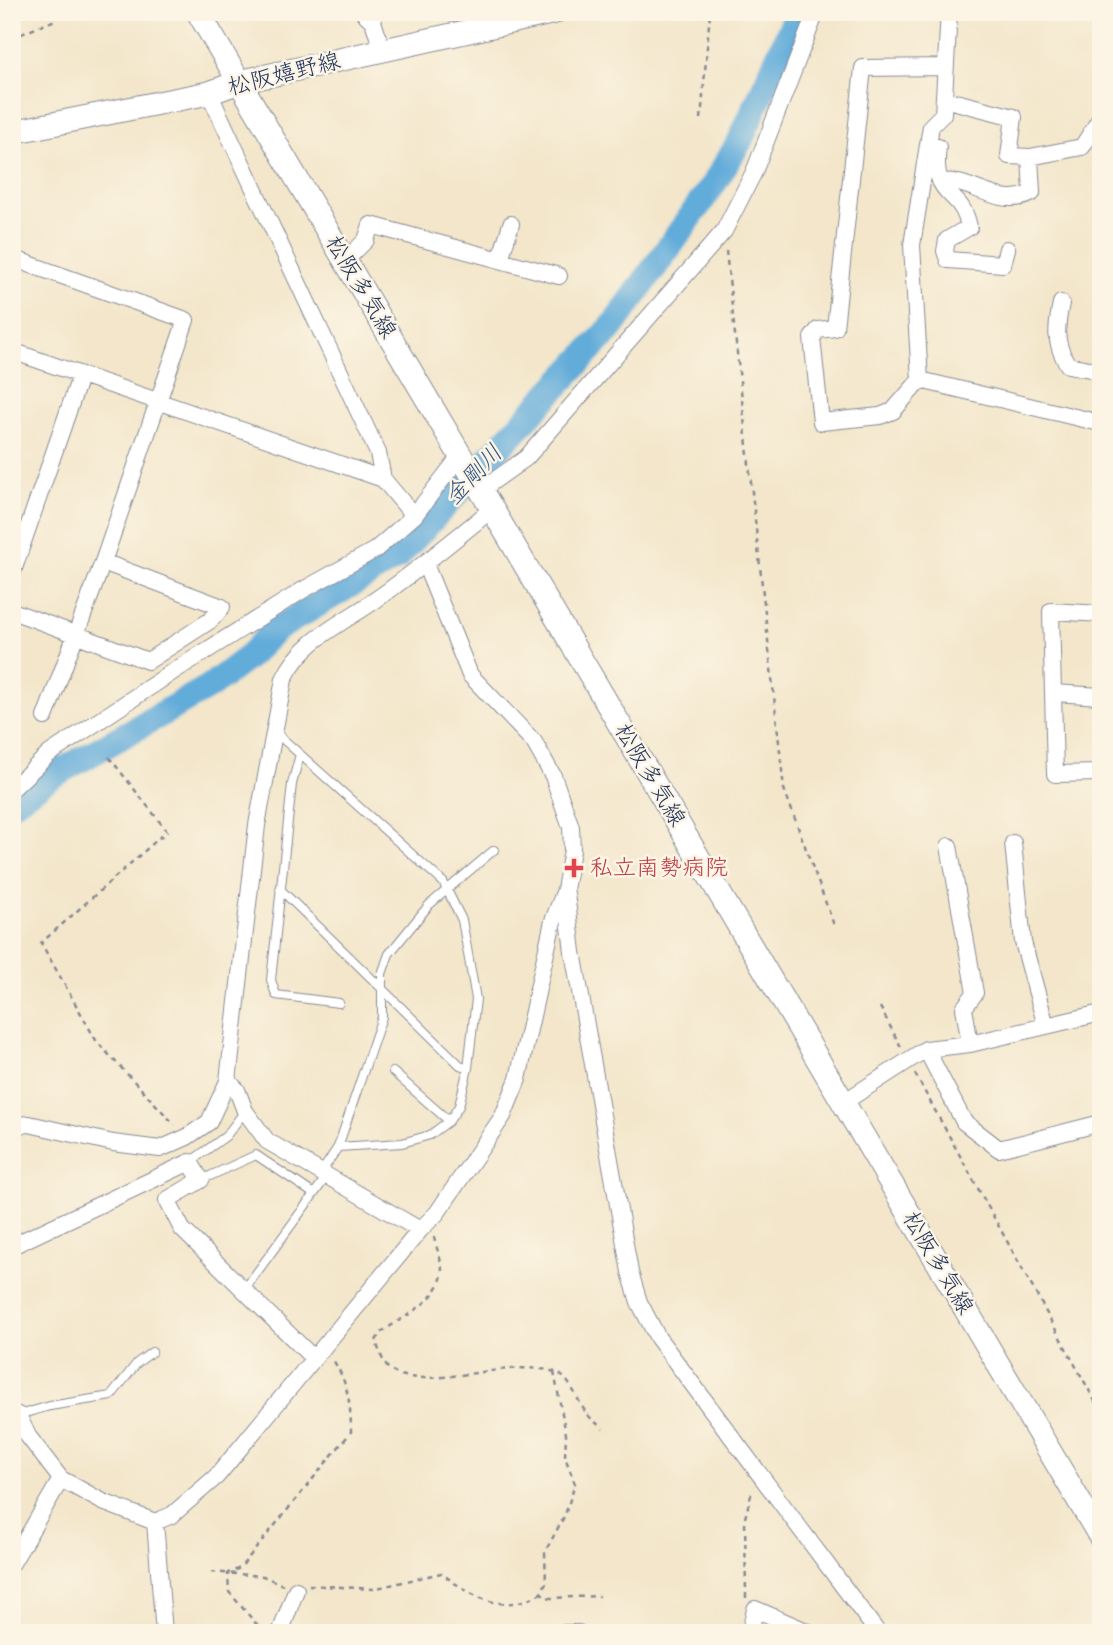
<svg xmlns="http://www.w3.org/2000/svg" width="1113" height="1645" font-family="'Architects Daughter','Klee One',sans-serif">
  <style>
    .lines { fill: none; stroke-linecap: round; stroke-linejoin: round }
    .river { stroke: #62acda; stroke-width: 26 }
    .lane-casing { stroke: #878a94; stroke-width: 10 }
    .street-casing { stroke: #878a94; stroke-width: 18 }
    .secondary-casing { stroke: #878a94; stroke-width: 25 }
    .path { stroke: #878a94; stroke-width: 2.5; stroke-dasharray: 5 5; stroke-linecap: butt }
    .lane { stroke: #fff; stroke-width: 8 }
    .street { stroke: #fff; stroke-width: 16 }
    .secondary { stroke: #fff; stroke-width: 23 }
    .health-dot { fill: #e0444e; stroke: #fcf5e5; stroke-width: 2.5 }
    .labels { text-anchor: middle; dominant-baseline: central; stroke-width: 5; stroke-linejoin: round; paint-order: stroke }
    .street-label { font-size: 23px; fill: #1b2f5e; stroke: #fcf5e5 }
    .health-label { font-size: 23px; fill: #be3a42; stroke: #fcf5e5; text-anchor: start }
    .water-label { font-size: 24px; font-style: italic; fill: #305483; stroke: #fcf5e5 }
  </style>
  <rect width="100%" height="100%" fill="#fcf5e5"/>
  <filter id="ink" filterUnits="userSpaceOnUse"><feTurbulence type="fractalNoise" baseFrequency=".0143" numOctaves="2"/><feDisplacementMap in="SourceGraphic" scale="14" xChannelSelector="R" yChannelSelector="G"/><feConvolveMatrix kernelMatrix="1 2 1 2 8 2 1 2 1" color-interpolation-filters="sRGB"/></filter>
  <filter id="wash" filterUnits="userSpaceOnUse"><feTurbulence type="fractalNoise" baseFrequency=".00686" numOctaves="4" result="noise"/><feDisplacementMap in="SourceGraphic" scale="28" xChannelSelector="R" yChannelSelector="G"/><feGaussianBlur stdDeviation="1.57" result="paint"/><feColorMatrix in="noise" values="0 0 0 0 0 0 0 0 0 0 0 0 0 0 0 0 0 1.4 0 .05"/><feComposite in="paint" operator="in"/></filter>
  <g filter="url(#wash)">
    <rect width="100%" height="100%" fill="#f3e6ca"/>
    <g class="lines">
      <!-- river -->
      <path class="river" d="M12,803L45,780L209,687L247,658L275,630L397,557L613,326L713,185L740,141L798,12"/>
    </g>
  </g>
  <g filter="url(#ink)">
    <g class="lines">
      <!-- lane casing -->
      <g class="lane-casing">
        <path id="lane" d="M275,732L443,882L462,920L476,999L468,1068L459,1106L449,1121L430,1135L402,1143L338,1147L321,1173
          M300,754L292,784L271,980L276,995L339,1003
          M280,889L460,1065L468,1068
          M393,1072L449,1121
          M338,1147L382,1017V974L389,954L429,905L494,850
          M190,1162L226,1136L245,1111
          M201,1180L256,1155L314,1194
          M244,1290L327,1176
          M18,1415L50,1406L111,1396L137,1363L152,1352"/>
      </g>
      <!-- street casing -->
      <g class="street-casing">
        <path id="street" d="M363,12L373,21L382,50
          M946,67L863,68L835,328L818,330L812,338L821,422L880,416L893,411L920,380L912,245L931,126L943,114L949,12
          M209,93L378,453L383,479L414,516
          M944,99L1014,117L1009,156L1030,157L1082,147L1101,117
          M938,147C931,202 961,186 969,227L947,240L945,251L948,260L1003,264L1007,249
          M940,181C972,179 1001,210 1032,193L1030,157
          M12,258L186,320L103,562L45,717
          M500,260L511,224
          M345,261L366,240L371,225L559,276
          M1061,303C1056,328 1054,343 1068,365L1101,371
          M12,351L383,479
          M920,380L1100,423
          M481,490L526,458L724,231L754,172L816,12
          M12,574L80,377
          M12,611L148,661L211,620L222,607L103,562
          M1101,614L1051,611L1055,774L1101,773
          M1054,693L1101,696
          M12,789L49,754L174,671L303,590L375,550L414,516L461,455
          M1013,843L1023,942L1046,1026
          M949,846L975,993L964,1008L970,1044
          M566,893L573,952L630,1272L639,1302L658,1338L878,1633
          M926,1049L964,1122L999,1149L1101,1123
          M228,1081L237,1090L245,1111L267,1141L420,1230
          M844,1102L926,1049L970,1044L1101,1013
          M12,1126L29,1124L113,1143L160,1149L187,1137L209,1122L228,1081L257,825L284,679C304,637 345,623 381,596C419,569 455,539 492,509
          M12,1246L190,1162L201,1180L167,1200L182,1229L313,1358
          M12,1413L18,1415L28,1436L61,1479L103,1502L155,1522L172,1515L217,1476L420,1230L437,1213L503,1116L518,1079L553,921L565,890L572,850L571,827L553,776L534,742L470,675L425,564
          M155,1522L164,1633
          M12,1563L61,1479
          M280,1633L296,1590
          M563,1633H579
          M750,1633L755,1609L811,1633"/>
      </g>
      <!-- secondary casing -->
      <g class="secondary-casing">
        <path id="secondary" d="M198,12L1101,1538
          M12,132L209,93L239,82L555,12"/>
      </g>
      <!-- path -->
      <path class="path" d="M12,38L55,20L64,12
        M701,119L710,12
        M726,251L784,789L835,928
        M109,757L167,831L41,943L97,1042L175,1125
        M880,1007L901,1047
        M915,1074L1101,1412
        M434,1237C436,1248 442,1260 442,1271C442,1300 401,1318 380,1333L376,1341C379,1350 383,1364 390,1370C423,1393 510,1357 555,1372C571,1378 577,1401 587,1414C591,1419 598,1424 603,1429
        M554,1372L566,1434L565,1457L575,1484L565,1515L545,1552L546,1583L541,1593L550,1598L599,1596
        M211,1572L263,1576L283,1585
        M309,1585L373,1589L441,1573C473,1597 502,1616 541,1593
        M746,1598L745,1518L752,1491
        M264,1633L229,1592L228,1573L240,1568L351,1432C351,1406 348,1382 333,1360"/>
      <!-- lane -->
      <use href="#lane" class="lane"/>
      <!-- street -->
      <use href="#street" class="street"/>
      <!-- secondary -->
      <use href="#secondary" class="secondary"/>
    </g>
  </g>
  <!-- markers -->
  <path class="health-dot" d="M570.5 857.5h7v7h7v7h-7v7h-7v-7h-7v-7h7z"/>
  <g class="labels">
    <!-- street labels -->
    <g class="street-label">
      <text transform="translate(284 74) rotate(-14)">松阪嬉野線</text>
      <text transform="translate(361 287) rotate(59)">松阪多気線</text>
      <text transform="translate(650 775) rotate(59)">松阪多気線</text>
      <text transform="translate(938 1263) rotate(59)">松阪多気線</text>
    </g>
    <!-- health labels -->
    <g class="health-label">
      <text x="590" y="868">私立南勢病院</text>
    </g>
    <!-- water labels -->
    <g class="water-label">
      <text transform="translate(474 475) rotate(-47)">金剛川</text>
    </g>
  </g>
  <!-- margin -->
  <rect width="1113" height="1645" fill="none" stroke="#fcf5e5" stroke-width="42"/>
</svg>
